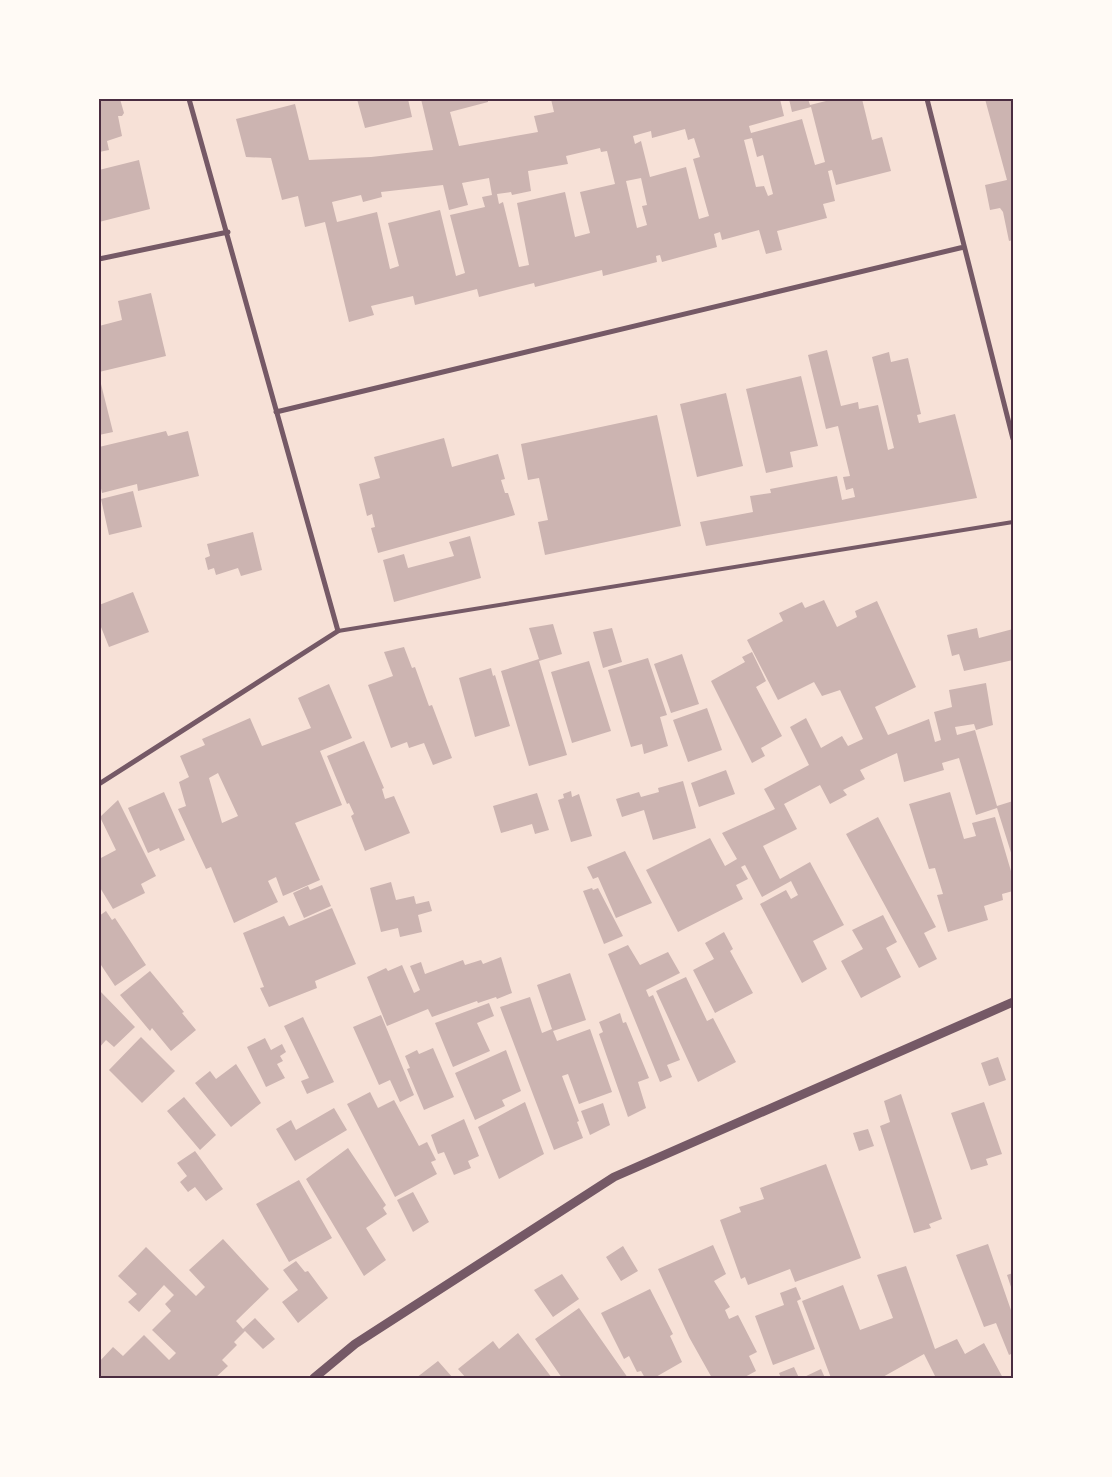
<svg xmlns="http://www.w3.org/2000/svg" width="1112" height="1477" font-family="'Playfair Display',serif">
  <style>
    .building { fill: #ccb4b1; fill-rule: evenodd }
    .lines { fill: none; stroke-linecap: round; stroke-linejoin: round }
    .service { stroke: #755966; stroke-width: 4 }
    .minor { stroke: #755966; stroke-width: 5 }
    .tertiary { stroke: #755966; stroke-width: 9 }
    .neatline { fill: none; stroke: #4a2c40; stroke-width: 2 }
  </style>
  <rect width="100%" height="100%" fill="#f7e1d7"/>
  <!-- building -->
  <path class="building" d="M120,99L124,113L122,116H118L122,136L107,141L109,150L99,152V100Z
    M357,99H408L412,117L365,128Z
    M421,99H488V102L450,112L459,146L538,132L534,116L554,112L551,99H780L784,116L749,126L751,133L802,119L815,165L825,162L811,107L792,112L789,99H808L810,105L834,99H862L872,140L882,137L891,171L836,185L832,170L828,171L835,201L823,204L827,218L777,231L782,250L766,254L759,230L722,240L720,232L714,234L717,247L662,262L660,255L656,256L657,262L603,276L602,270L535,287L534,283L479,297L477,289L415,305L413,296L371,306L374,315L349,322L325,222L305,227L298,196L282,200L271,158L246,157L236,119L295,104L309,160L371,157L433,150ZM685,129L688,140L694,138L700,157L693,159L709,216L699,219L686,167L650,177L641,141L635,144L633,136L651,131L652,138ZM752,138L757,157L763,155L773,194L768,196L764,186L756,187L744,140ZM600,148L601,152L607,151L615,184L580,192L590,233L575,237L565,192L517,203L529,265L519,267L503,202L499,204L497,194L511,192L512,195L531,191L528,171L568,164L566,156ZM489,178L492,195L482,197L485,207L450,215L465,273L456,276L440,210L388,223L399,266L390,269L377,212L337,222L332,202L361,195L363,202L382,197L381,192L443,185L449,210L468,205L462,183ZM641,178L647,205L642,206L647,225L637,228L626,181Z
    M985,99H1013V240L1009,241L1003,212L1000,208L990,210L985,185L1007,180Z
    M139,160L150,209L99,222V170Z
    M151,293L166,356L99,372V326L122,320L118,301Z
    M827,350L841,406L858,402L859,409L878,405L888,450L894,448L872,357L889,352L891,362L908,358L921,414L917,415L919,423L955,414L977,498L706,546L700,522L753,512L750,496L771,493L770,489L837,476L842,500L855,497L853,488L846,490L843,477L850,476L838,426L826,429L808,355Z
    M99,376L113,432L99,435Z
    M801,376L818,446L790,452L793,467L766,473L746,389Z
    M726,393L743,466L697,477L680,404Z
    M657,415L681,526L545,555L538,522L548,520L539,478L528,480L521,444Z
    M166,431L168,436L188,431L199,476L138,491L137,484L102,493L99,479V447Z
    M444,438L452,467L498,454L505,479L501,480L505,493H508L515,515L378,553L371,528L375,527L372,514L367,516L359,484L380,478L374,457Z
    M133,491L142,527L109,535L101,499Z
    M253,532L262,570L241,576L238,568L216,575L214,568L208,570L205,558L210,556L207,544Z
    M470,536L481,578L394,602L383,560L404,554L408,568L454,556L449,542Z
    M133,592L149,632L109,647L99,622V605Z
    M824,600L837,627L857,617L855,611L877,601L916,687L875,707L888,735L929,719L935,742L941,740L934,712L952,707L949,690L986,683L993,725L976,730L974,724L955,727L957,735L975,730L997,806L1013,801V859L997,808L976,815L959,758L942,763L944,770L904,782L897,753L860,770L865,779L843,790L847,795L830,804L820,785L784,804L797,829L763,846L780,879L810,862L844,925L813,941L827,969L802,983L760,904L786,890L791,899L798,895L791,881L762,897L745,865L741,867L748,879L736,885L743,899L678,932L646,870L710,838L725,866L737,859L722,833L775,809L764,789L809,765L790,727L806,718L821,748L842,736L848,746L863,739L840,690L822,696L814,682L778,700L747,640L783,621L779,613L802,602L805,608Z
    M553,624L562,654L539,661L567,755L529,766L501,671L539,659L529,628Z
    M612,628L622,662L603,668L593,632Z
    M977,628L979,638L1013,629V660L964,671L959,654L952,656L947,635Z
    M404,647L412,668L415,667L429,706L432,705L452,758L433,765L424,743L409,748L407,742L391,748L368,685L393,676L384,652Z
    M752,652L766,681L756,687L782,736L761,748L765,756L752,763L711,681L745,662L742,657Z
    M682,654L699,704L671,713L654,664Z
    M648,658L667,715L660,717L668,746L644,754L642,744L631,747L608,670Z
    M589,661L611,731L572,743L551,672Z
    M491,668L493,676L495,675L510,726L475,737L459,678Z
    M329,684L352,738L320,751L342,805L295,823L320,880L283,896L276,877L268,881L278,902L234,923L211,867L206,869L178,809L186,806L179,782L189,777L180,756L205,745L202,739L250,718L262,746L311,728L298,698ZM218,773L238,816L222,823L209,778Z
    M707,708L722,750L688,762L673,720Z
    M364,741L384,788L382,789L385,799L394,796L410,833L365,851L351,816L354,814L349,803L347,804L327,756Z
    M726,770L735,794L699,807L691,783Z
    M683,781L696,828L653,840L644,810L622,817L616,799L639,792L641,797L659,792L658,788Z
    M571,791L572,797L579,794L592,836L571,842L558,800L564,798L563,794Z
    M164,792L185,840L160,851L159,848L148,853L128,808Z
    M950,792L964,839L976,836L972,823L995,817L1013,878V891L1002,894L1003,900L984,906L988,920L948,932L937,895L943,894L935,868L929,869L909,804Z
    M537,793L549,830L535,834L532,824L501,833L493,806Z
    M118,800L156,876L141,884L145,893L113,909L99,886V859L116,850L100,817Z
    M878,817L936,927L924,933L937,959L919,968L846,834Z
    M625,851L652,903L616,918L598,877L593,879L587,867Z
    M391,882L396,900L414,896L416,904L429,901L432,911L418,915L422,932L400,937L398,928L381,932L370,888Z
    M322,885L331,906L304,918L293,893L308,886L310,890Z
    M592,888L593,890L598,888L623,936L604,944L583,891Z
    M332,908L356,964L315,981L317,988L269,1007L260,988L264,987L243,933L284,916L289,926Z
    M106,911L112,920L115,918L146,965L115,986L99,962V916Z
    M883,915L897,942L886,948L901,977L861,998L841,961L863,949L852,930Z
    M724,932L733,949L730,951L753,993L715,1013L693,970L714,959L705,943Z
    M628,945L640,965L668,952L680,973L646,990L649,997L653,995L680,1060L667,1065L672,1077L660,1082L608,954Z
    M501,957L512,993L497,999L496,997L478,1003L477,1001L432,1017L428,1009L387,1026L367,977L386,968L388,971L402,965L414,993L420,990L410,966L421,962L425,974L463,960L465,965L481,960L483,964Z
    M150,971L184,1012L182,1013L196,1030L171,1051L152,1028L150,1031L120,995Z
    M570,973L586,1020L553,1031L557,1041L590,1029L612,1092L579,1104L568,1074L562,1076L579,1121L577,1122L583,1138L554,1150L500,1007L530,997L542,1033L552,1029L537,985Z
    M686,977L707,1021L713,1018L736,1062L698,1082L656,991Z
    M99,990L135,1027L114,1047L106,1040L99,1048Z
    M489,1003L494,1016L477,1023L490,1051L453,1067L435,1023Z
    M620,1013L623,1023L626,1022L649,1078L638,1082L646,1108L628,1117L599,1034L603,1032L599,1022Z
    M381,1015L414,1095L400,1102L390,1080L379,1085L353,1027Z
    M303,1017L334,1082L307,1094L301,1081L309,1078L284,1026Z
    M141,1037L175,1071L142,1103L109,1070Z
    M265,1038L271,1050L282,1044L286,1052L280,1056L283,1061L277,1064L285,1078L266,1087L247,1047Z
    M433,1048L454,1097L424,1110L407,1069L410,1068L405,1056L417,1050L419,1054Z
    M506,1050L521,1091L502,1100L505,1106L475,1120L455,1073Z
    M998,1057L1006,1080L989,1086L981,1063Z
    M236,1064L261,1103L231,1127L195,1083L210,1071L216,1079Z
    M370,1092L378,1108L394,1100L419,1146L427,1142L436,1160L431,1162L437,1174L395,1197L347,1104Z
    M901,1094L942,1219L929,1224L931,1228L914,1233L880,1126L890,1122L884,1101Z
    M184,1097L216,1135L200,1150L167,1111Z
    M525,1102L544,1154L499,1179L478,1127Z
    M984,1102L1002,1154L986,1159L988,1165L971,1170L951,1113Z
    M603,1103L610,1125L590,1135L581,1111Z
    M334,1108L347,1130L295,1161L276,1129L291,1120L296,1130Z
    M464,1119L479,1156L468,1161L471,1168L454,1175L444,1152L438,1154L431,1135Z
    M868,1129L874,1146L859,1151L853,1133Z
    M348,1148L386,1205L383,1208L387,1214L366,1228L386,1260L364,1276L306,1179Z
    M195,1151L223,1189L206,1201L195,1187L188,1192L180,1182L187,1176L177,1163Z
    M826,1164L861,1258L795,1282L790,1269L748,1285L745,1277L741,1279L720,1220L741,1212L739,1207L764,1199L760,1188Z
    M299,1180L332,1238L289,1262L256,1204Z
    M413,1192L429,1222L413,1232L397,1200Z
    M223,1239L269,1289L236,1321L243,1329L255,1318L275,1339L263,1349L245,1331L234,1342L237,1345L222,1360L228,1366L215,1378H99V1362L113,1347L123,1356L144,1335L169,1360L176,1353L152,1330L171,1311L165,1304L174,1295L164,1285L139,1312L128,1302L137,1294L118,1276L146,1247L196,1296L205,1287L189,1270Z
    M988,1244L1013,1316V1353L1009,1355L996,1323L984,1327L956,1255Z
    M713,1245L726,1274L714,1281L730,1307L725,1310L729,1319L738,1315L757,1352L749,1356L756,1371L743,1378H712L689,1337L658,1269Z
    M623,1246L638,1271L621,1281L606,1257Z
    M296,1261L305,1272L308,1271L328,1298L298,1323L282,1302L298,1290L283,1270Z
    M906,1266L935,1349L957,1339L965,1354L984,1343L1003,1378H936L924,1354L881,1378H831L802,1301L843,1285L860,1330L893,1318L877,1275Z
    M1013,1273V1293L1007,1275Z
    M562,1274L579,1299L553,1317L534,1290Z
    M796,1287L801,1299L797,1301L815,1349L773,1365L755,1316L784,1305L780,1293Z
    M650,1289L673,1334L670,1336L682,1362L654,1378H645L641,1371L637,1372L629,1356L624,1359L601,1313Z
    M579,1308L628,1378H562L535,1339Z
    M518,1333L552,1378H466L458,1369L493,1341L499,1349Z
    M438,1361L453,1378H416Z
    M794,1367L799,1378H781L779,1373Z
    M821,1369L825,1378H802Z"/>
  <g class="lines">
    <!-- service -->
    <path class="service" d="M338,631L1013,522"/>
    <!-- minor -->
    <path class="minor" d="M927,99L1013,439
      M99,259L228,232
      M276,412L964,247
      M99,784L338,631L189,99"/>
    <!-- tertiary -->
    <path class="tertiary" d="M314,1378L355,1344L614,1177L1013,1002"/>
  </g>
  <!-- border -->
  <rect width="1112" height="1477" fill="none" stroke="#fffaf5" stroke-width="200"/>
  <rect x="100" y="100" width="912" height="1277" class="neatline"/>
</svg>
